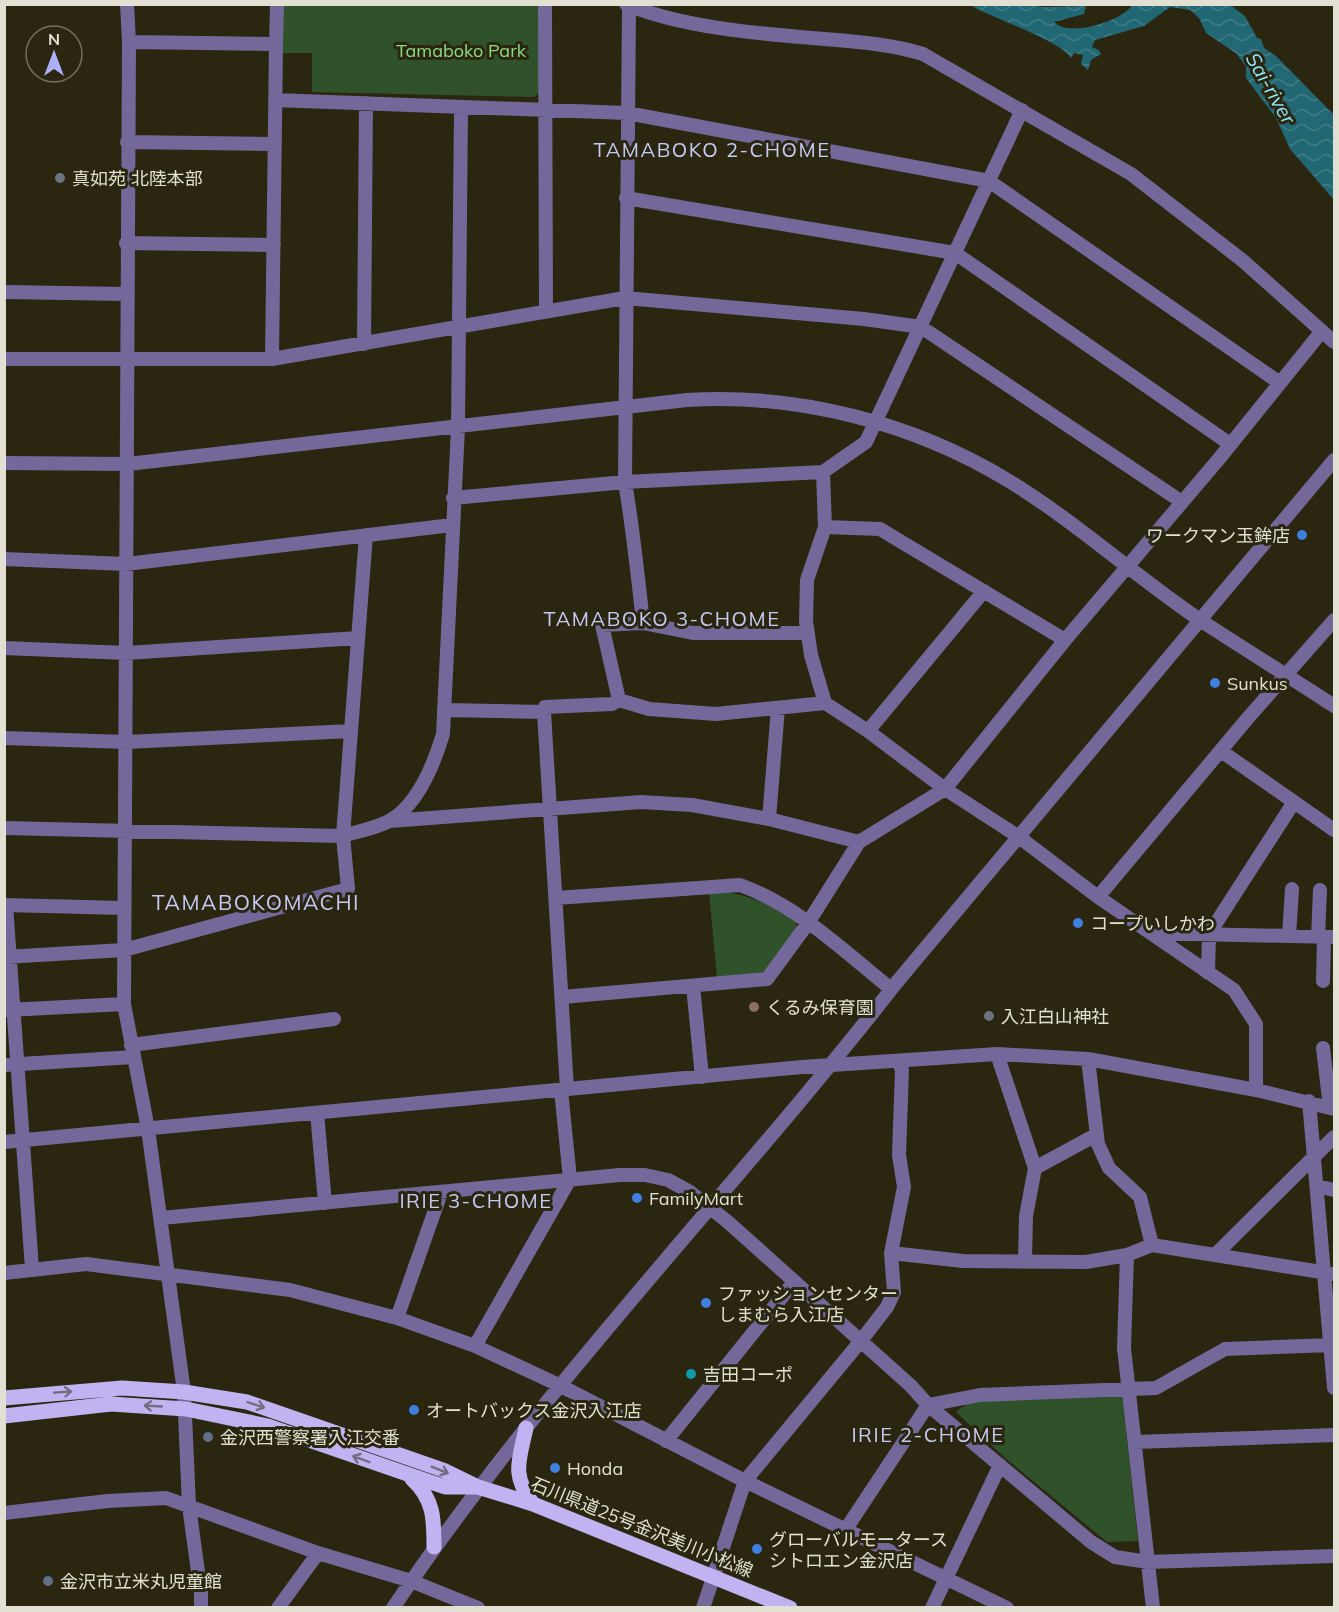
<svg xmlns="http://www.w3.org/2000/svg" width="1339" height="1612" font-family="Mulish,'Noto Sans JP',sans-serif">
  <style>
    .park { fill: #2f522a }
    .water { fill: url(#water-waves) }
    .lines { fill: none; stroke-linecap: round; stroke-linejoin: round }
    .minor { stroke: #74689b; stroke-width: 14 }
    .major { stroke: #c1b3f2; stroke-width: 15 }
    .oneway { stroke: #766c80 }
    .worship-dot { fill: #6b7280; stroke: #2a260f; stroke-width: 2 }
    .shop-dot { fill: #3f7fe0; stroke: #2a260f; stroke-width: 2 }
    .education-dot { fill: #8d6e63; stroke: #2a260f; stroke-width: 2 }
    .culture-dot { fill: #0f9aa8; stroke: #2a260f; stroke-width: 2 }
    .service-dot { fill: #5c6f8a; stroke: #2a260f; stroke-width: 2 }
    .labels { text-anchor: middle; dominant-baseline: central; stroke-width: 6; stroke-linejoin: round; paint-order: stroke }
    .park-label { font-size: 18px; fill: #8bdb80; stroke: #2a260f }
    .poi-label { font-size: 18px; fill: #e2e0d3; stroke: #2a260f; text-anchor: start }
    .street-label { font-size: 18px; fill: #e2e0d3; stroke: #2a260f }
    .water-label { font-size: 20px; font-style: italic; fill: #90e9f9; stroke: #2a260f }
    .neighbourhood-label { font-size: 20px; letter-spacing: 1.5px; fill: #c8caf6; stroke: #2a260f }
    .quarter-label { font-size: 21px; letter-spacing: 1.5px; fill: #c8caf6; stroke: #2a260f }
  </style>
  <defs>
    <pattern id="water-waves" width="16" height="10" patternUnits="userSpaceOnUse" patternTransform="scale(1.5)"><rect width="16" height="10" fill="#226874"/><path d="M0 5q4-4 8 0t8 0" fill="none" stroke="#427d87"/></pattern>
  </defs>
  <rect width="100%" height="100%" fill="#2a260f"/>
  <!-- park -->
  <path class="park" d="M283,5H540V92L534,97L312,92V53H283Z
    M709,892C747,891 765,903 796,922V927L767,972L717,978Z
    M1122,1394L1138,1541L1107,1542L1004,1457L956,1412L970,1402Z"/>
  <!-- water -->
  <path class="water" d="M1027,5L1043,7L1086,6L1084,14L1054,22C1068,38 1123,21 1132,5H1230L1245,16L1257,38L1261,39L1264,48L1276,56L1334,115V200L1290,149L1276,118L1246,78V67L1237,54L1206,33L1199,18L1190,10L1170,7L1144,26L1095,40L1092,47L1099,50L1101,54L1091,60L1088,70L1081,64L1083,55L1074,53L1071,58C1062,41 992,18 970,5Z"/>
  <g class="lines">
    <!-- minor -->
    <path class="minor" d="M127,4L129,42
      M545,4L546,311
      M626,4C682,28 763,34 824,39C858,42 890,44 923,54L1131,174L1242,260L1334,342
      M629,6L625,482C633,529 638,576 643,623
      M275,100L627,113L989,181L1280,383
      M127,142L275,144
      M626,198L955,253L1230,444
      M126,243L274,245
      M4,292L126,294
      M364,344L366,103
      M4,359H272L625,298L864,319L921,327L1182,502
      M272,359L276,44
      M4,463L128,464L687,400C798,393 914,423 1009,481C1076,522 1135,576 1200,620C1244,649 1290,677 1334,706
      M823,472L825,527L807,580L806,621L811,655L825,703
      M453,498L625,482L823,472L866,442L1022,110
      M825,527L880,529L1065,640
      M4,559L126,564L452,525
      M4,648L126,653L358,638
      M619,700L602,625L643,623L693,633H808
      M444,710L544,712
      M868,731L984,591
      M4,738L127,742L351,731
      M1221,751L1334,830
      M769,819L778,708
      M390,821L641,802L692,805L769,819L859,842
      M4,828L343,836C358,831 378,828 391,820C419,803 434,764 443,734L458,428L461,107
      M1098,897L1247,719L1334,620
      M556,898L740,885C798,906 844,951 891,989
      M4,905L124,908
      M6,905L32,1269
      M1151,933L1334,937
      M1289,936L1292,889
      M1318,937L1320,890
      M4,957L124,950L348,889L343,836L366,535
      M1208,973L1209,934L1294,802
      M1323,981L1324,937
      M693,986L702,1077
      M562,997L767,979L808,923L859,842L945,789L1065,640L1218,460L1322,331
      M7,1010L124,1004
      M131,1045L334,1019
      M1323,1048L1330,1108
      M997,1054L1035,1168L1026,1216L1025,1260
      M1088,1059L1098,1144L1109,1168L1140,1197L1152,1245
      M4,1065L134,1057
      M567,1089L544,712L545,707L612,704L619,700L649,709L716,714L825,703L868,731L945,789L1019,837L1098,897L1234,990L1256,1024V1090
      M1309,1101L1334,1388
      M317,1113L325,1203
      M4,1142L802,1067L997,1054L1088,1059L1256,1090L1334,1109
      M1035,1168L1096,1135
      M1317,1186L1334,1190
      M161,1218L620,1175H645L668,1180L690,1192L728,1222L911,1386L928,1405L1091,1542L1115,1557L1148,1562L1334,1556
      M891,1253L963,1261L1086,1262L1127,1255L1152,1245L1334,1274
      M1127,1255L1124,1348L1153,1608
      M1215,1255L1334,1137
      M4,1273L86,1264L290,1290L397,1318L475,1346L559,1385L745,1481L1007,1608
      M397,1318L441,1193
      M475,1346L570,1179L561,1090
      M666,1441L794,1282
      M1135,1442L1334,1435
      M4,1513L108,1501L166,1498L318,1553L411,1581L478,1608
      M846,1529L928,1405L980,1395L1156,1388L1225,1349L1331,1345
      M201,1608V1594L189,1506L184,1392L148,1129L124,1004L129,42L276,44L277,4
      M278,1608L318,1553
      M393,1608C543,1385 732,1193 897,982L1334,460
      M703,1608L745,1481L860,1342L887,1307L894,1292L891,1253L904,1187L899,1155L902,1070L898,1061
      M932,1608L1000,1465"/>
    <!-- major -->
    <path class="major" d="M4,1398L122,1388L184,1392L247,1402L443,1470L478,1487L533,1504L790,1608
      M4,1416L111,1404L186,1409L268,1426L445,1487H475
      M526,1428C519,1461 511,1475 533,1504
      M412,1479C434,1499 434,1519 434,1547"/>
  </g>
  <!-- one-way arrows -->
  <defs><path id="oneway-shaft" d="M-6 0H5M1.5-3L5.5 0L1.5 3" fill="none" stroke-width="1.6" stroke-linecap="round" stroke-linejoin="round" transform="scale(1.5)"/></defs>
  <g class="oneway">
    <use href="#oneway-shaft" transform="translate(63 1392) rotate(-4)"/>
    <use href="#oneway-shaft" transform="translate(256 1405) rotate(18)"/>
    <use href="#oneway-shaft" transform="translate(153 1406) rotate(-177)"/>
    <use href="#oneway-shaft" transform="translate(361 1459) rotate(-159)"/>
    <use href="#oneway-shaft" transform="translate(440 1470) rotate(22)"/>
  </g>
  <!-- markers -->
  <g class="worship-dot">
    <circle cx="60" cy="178" r="6"/>
    <circle cx="989" cy="1016" r="6"/>
  </g>
  <g class="shop-dot">
    <circle cx="1302" cy="535" r="6"/>
    <circle cx="1215" cy="683" r="6"/>
    <circle cx="1078" cy="923" r="6"/>
    <circle cx="637" cy="1198" r="6"/>
    <circle cx="706" cy="1303" r="6"/>
    <circle cx="414" cy="1410" r="6"/>
    <circle cx="555" cy="1468" r="6"/>
    <circle cx="757" cy="1549" r="6"/>
  </g>
  <circle class="education-dot" cx="754" cy="1007" r="6"/>
  <circle class="culture-dot" cx="691" cy="1374" r="6"/>
  <g class="service-dot">
    <circle cx="208" cy="1437" r="6"/>
    <circle cx="48" cy="1581" r="6"/>
  </g>
  <g class="labels">
    <!-- park labels -->
    <g class="park-label">
      <text x="461" y="50">Tamaboko Park</text>
    </g>
    <!-- poi labels -->
    <g class="poi-label">
      <text x="72" y="178">真如苑 北陸本部</text>
      <text x="1290" y="535" text-anchor="end">ワークマン玉鉾店</text>
      <text x="1227" y="683">Sunkus</text>
      <text x="1090" y="923">コープいしかわ</text>
      <text x="766" y="1007">くるみ保育園</text>
      <text x="1001" y="1016">入江白山神社</text>
      <text x="649" y="1198">FamilyMart</text>
      <text x="718" y="1293">ファッションセンター<tspan x="718" dy="21">しまむら入江店</tspan></text>
      <text x="703" y="1374">吉田コーポ</text>
      <text x="426" y="1410">オートバックス金沢入江店</text>
      <text x="220" y="1437">金沢西警察署入江交番</text>
      <text x="567" y="1468">Honda</text>
      <text x="769" y="1539">グローバルモータース<tspan x="769" dy="21">シトロエン金沢店</tspan></text>
      <text x="60" y="1581">金沢市立米丸児童館</text>
    </g>
    <!-- street labels -->
    <g class="street-label">
      <text transform="translate(642 1527) rotate(22)">石川県道25号金沢美川小松線</text>
    </g>
    <!-- water labels -->
    <g class="water-label">
      <text transform="translate(1271 88) rotate(60)">Sai-river</text>
    </g>
    <!-- neighbourhood labels -->
    <g class="neighbourhood-label">
      <text x="712" y="149">TAMABOKO 2-CHOME</text>
      <text x="662" y="618">TAMABOKO 3-CHOME</text>
      <text x="476" y="1200">IRIE 3-CHOME</text>
      <text x="928" y="1434">IRIE 2-CHOME</text>
    </g>
    <!-- quarter labels -->
    <g class="quarter-label">
      <text x="256" y="902">TAMABOKOMACHI</text>
    </g>
  </g>
  <!-- border -->
  <rect width="1339" height="1612" fill="none" stroke="#e2e0d3" stroke-width="12"/>
  <!-- north arrow -->
  <g transform="translate(54 54)"><circle r="28" fill="#2a260f" stroke="#74705d" stroke-width="1.5"/>
  <path d="M0-4.5L10 22L0 15L-10 22Z" fill="#adaffb"/>
  <text y="-9" font-size="16" font-weight="bold" text-anchor="middle" fill="#e2e0d3">N</text>
  </g>
</svg>
